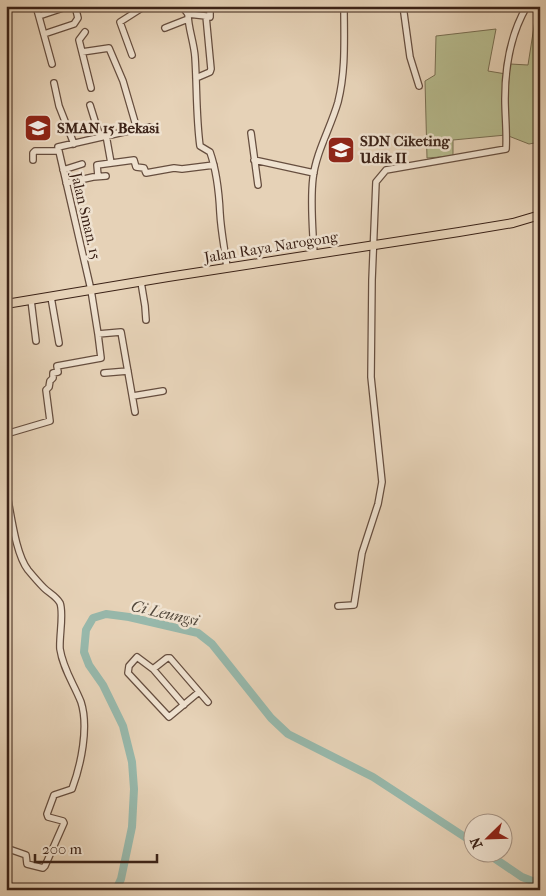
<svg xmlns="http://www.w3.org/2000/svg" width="546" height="896" font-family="'IM FELL French Canon',serif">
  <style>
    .green { fill: #b6bb8e; stroke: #786e52 }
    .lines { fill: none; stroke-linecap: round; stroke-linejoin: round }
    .river { stroke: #97b8ab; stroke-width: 8 }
    .minor-casing { stroke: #664e3f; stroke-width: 8 }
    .major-casing { stroke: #3b2217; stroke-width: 10 }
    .minor { stroke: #efe2d0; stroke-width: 5.5 }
    .major { stroke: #e6d2b7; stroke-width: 8 }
    .labels { text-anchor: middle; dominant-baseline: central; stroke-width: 5; stroke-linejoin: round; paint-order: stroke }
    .poi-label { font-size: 15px; font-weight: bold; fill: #3b2217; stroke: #efe2d0; text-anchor: start }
    .street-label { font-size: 15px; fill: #3b2217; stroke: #efe2d0 }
    .water-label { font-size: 16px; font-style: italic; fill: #52483c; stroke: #efe2d0 }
  </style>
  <rect width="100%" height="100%" fill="#e6d2b7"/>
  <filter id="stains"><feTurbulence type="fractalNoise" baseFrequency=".004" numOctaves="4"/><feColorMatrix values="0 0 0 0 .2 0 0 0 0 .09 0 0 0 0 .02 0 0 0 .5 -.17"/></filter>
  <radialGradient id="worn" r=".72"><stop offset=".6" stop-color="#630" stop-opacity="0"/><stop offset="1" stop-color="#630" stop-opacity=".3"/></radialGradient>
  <!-- green -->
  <path class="green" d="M540,16V142L529,144L506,135L453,140V156L427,158L425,81L435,75L436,36L496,29L488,71L506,74L510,64L528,65L535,20Z"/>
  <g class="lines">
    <!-- river -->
    <path class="river" d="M488,854L522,877L540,884
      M116,890L121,879L132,827L134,789L132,762L123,726L103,685L89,665L84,652L86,630L93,618L106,614L129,617L198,633L212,644L271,718L288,734L373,777L474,843"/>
    <!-- minor casing -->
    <g class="minor-casing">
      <path id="minor" d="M36,6L52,64
        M182,6L188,14L206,16
        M403,6L410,57L419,86
        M188,14C188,28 194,42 195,57C197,87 196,116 200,146L210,152C217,172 219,192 220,213C221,232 225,250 227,268
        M39,16L69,6
        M206,16L210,17V6
        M165,28L188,19
        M44,34L74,24L78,18L75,6
        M82,52L79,40L85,32
        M132,55L120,22L145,6
        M196,78L210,72L211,69L206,16
        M54,83L59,106L74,144
        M91,88L82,52L109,48L123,81L137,129L58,147L91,290L98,334L121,332L135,412
        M90,105L100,137
        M137,129L150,127
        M251,133L258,185
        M106,135L111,163
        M33,160V153L35,151H58
        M254,160L314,173
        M63,170L82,164
        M98,176L97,165L134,160L136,167L144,168L146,173L174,168L182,169L214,165
        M66,183L93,177L106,176
        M314,255C313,230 310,203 313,178C316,152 331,127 338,102C346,70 344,39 344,6
        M6,268V276
        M141,282L145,306L146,320
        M51,297L59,343
        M31,300L36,341
        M104,373L128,371
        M133,396L163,391
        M6,434L50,421L46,390L49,387L50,381L53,378V373L58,372L57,366L101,358L98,334
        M6,490C11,512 15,553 28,570C33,576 38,582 44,588C49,593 56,596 60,603C64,613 59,637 60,649C63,669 74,684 81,702C89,727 81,765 72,789L54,795L47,814L48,817L63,821L64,823L45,866L43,868L27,864L26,855L6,848
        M338,606L354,605L362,553L378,504L382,482L371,377L372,280L376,182L386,170L506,149C507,132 505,116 505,99C505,68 511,33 527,6
        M153,669L184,705
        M199,692L169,717L128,673L129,666L137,657L153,669L167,658H170L208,702"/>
    </g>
    <!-- major casing -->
    <g class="major-casing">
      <path id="major" d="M6,304L168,277L459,232L513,223L540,215"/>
    </g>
    <!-- minor -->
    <use href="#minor" class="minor"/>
    <!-- major -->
    <use href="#major" class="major"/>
  </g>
  <!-- icons -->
  <defs>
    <g id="school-square" transform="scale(1.4375)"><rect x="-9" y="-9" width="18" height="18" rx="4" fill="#8f2418" stroke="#efe2d0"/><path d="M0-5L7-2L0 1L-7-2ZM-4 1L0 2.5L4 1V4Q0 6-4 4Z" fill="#fff"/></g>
  </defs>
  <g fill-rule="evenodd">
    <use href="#school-square" x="38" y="128"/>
    <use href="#school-square" x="341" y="150"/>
  </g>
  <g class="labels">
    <!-- poi labels -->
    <g class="poi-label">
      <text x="57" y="128">SMAN 15 Bekasi</text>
      <text x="360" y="141">SDN Ciketing<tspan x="360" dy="17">Udik II</tspan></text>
    </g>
    <!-- street labels -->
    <g class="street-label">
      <text transform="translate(86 216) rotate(77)">Jalan Sman. 15</text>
      <text transform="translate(271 247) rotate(-9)">Jalan Raya Narogong</text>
    </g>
    <!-- water labels -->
    <g class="water-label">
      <text transform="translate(165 613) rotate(13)">Ci Leungsi</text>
    </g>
  </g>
  <!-- margin -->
  <rect width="546" height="896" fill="none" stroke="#e6d2b7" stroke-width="25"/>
  <rect x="8" y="8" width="531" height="881" fill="none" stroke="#3b2217" stroke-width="2.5"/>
  <rect x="12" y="12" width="521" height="871" fill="none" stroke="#3b2217"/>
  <!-- north arrow -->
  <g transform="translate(488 838) rotate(247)"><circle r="24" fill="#efe2d0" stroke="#a79586"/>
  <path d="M0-4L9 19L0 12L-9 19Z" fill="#8f2418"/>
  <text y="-8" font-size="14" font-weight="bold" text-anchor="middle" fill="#3b2217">N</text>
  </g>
  <!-- scale -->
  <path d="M35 854v8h122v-8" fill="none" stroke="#3b2217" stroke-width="2.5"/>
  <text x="42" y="854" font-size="15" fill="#3b2217" stroke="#efe2d0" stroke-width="4" paint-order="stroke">200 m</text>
  <rect width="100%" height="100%" filter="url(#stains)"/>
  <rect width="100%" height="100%" fill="url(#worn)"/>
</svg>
